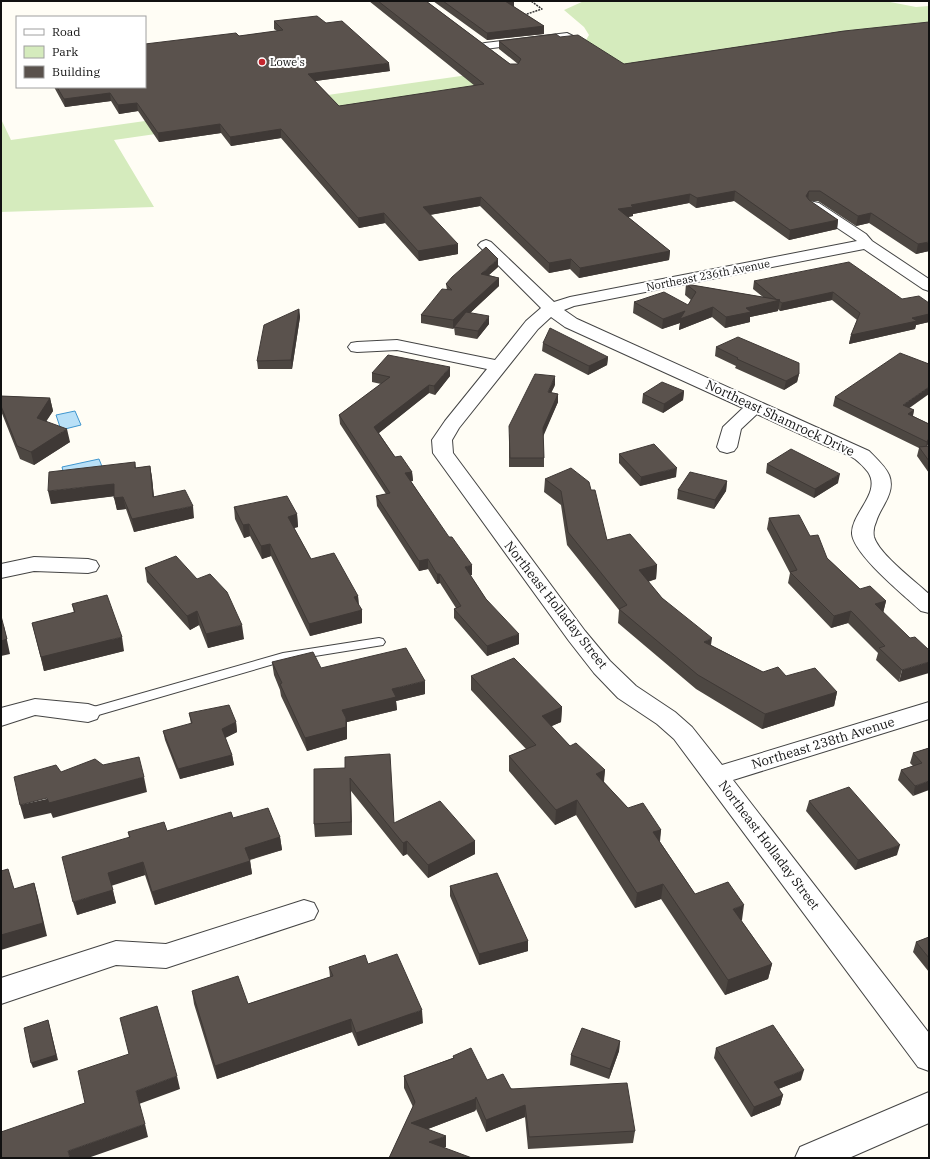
<svg xmlns="http://www.w3.org/2000/svg" width="930" height="1159" font-family="'IBM Plex Serif',serif">
  <style>
    .green { fill: #d5ebbd }
    .water { fill: #b9e0f7; stroke: #3f96cf }
    .lines { fill: none; stroke-linecap: round; stroke-linejoin: round }
    .lane-casing { stroke: #444; stroke-width: 2 }
    .street-casing { stroke: #444; stroke-width: 2 }
    .path { stroke: #333; stroke-width: 1.5; stroke-dasharray: 2 1; stroke-linecap: butt }
    .lane { fill: #fff; fill-rule: evenodd }
    .street { fill: #fff; fill-rule: evenodd }
    .wall { fill: #4d4742 }
    .shaded-wall { fill: #3f3936 }
    .building { fill: #5a524d; stroke: #3f3936 }
    .poi-dot { fill: #c4262e; stroke: #fff; stroke-width: 1.5 }
    .labels { text-anchor: middle; dominant-baseline: central; stroke-width: 4; stroke-linejoin: round; paint-order: stroke }
    .far-poi-label { font-size: 11px; fill: #111; stroke: #fff; text-anchor: start }
    .far-street-label { font-size: 11px; fill: #111; stroke: #fff }
    .street-label { font-size: 13px; fill: #111; stroke: #fff }
  </style>
  <rect width="100%" height="100%" fill="#fffdf5"/>
  <!-- green -->
  <path class="green" d="M584,1H885L916,7L929,6V23L114,140L154,207L1,212V119L11,140L574,60L589,35L584,27L564,10Z"/>
  <!-- water -->
  <path class="water" d="M75,411L81,425L61,430L56,415Z
    M99,459L103,469L64,475L62,467Z"/>
  <g class="lines">
    <!-- lane casing -->
    <g class="lane-casing">
      <path id="lane" d="M379,638L383,639L385,642L383,645L284,661L88,718L83,716L81,713L83,710L283,653Z"/>
    </g>
    <!-- street casing -->
    <g class="street-casing">
      <path id="street" d="M567,33L573,36L571,38L485,49L481,48L479,46L481,44L485,43Z
        M814,202L819,203L866,234L872,241L929,279V291L923,289L864,249L574,306L564,310L577,319L869,451C886,468 899,478 885,503C882,509 878,515 876,522C874,526 873,532 874,537C879,554 915,581 929,594V613L921,611C905,596 854,555 852,534C851,513 882,493 868,472C865,468 859,462 855,459C846,453 834,450 824,445C802,435 780,425 757,414L741,429L737,447L734,451L727,453L720,451L717,447L723,427L743,408L565,327L551,317L538,329L459,428L452,440L453,453L585,631L610,661L636,686L675,712L692,727L722,765L929,702V719L733,780L929,1033V1071L918,1067L674,739L657,724L618,698L594,673L569,641L433,453L432,440L445,421L487,369L397,350L357,352L351,351L348,347L351,343L357,342L397,340L495,360L526,321L541,308L478,245L481,242L486,240L491,242L554,302L570,297L857,241L809,209L807,206L809,203Z
        M34,557L88,559L96,561L99,566L96,571L88,573L34,571L1,578V564Z
        M35,699L88,704L97,707L100,713L97,719L88,722L35,715L1,726V708Z
        M304,900L314,903L318,911L314,919L166,968L116,965L1,1004V978L116,941L166,944Z
        M929,1092V1123L849,1158H795L800,1147Z"/>
    </g>
    <!-- path -->
    <path class="path" d="M524,15L542,9L531,1"/>
    <!-- lane -->
    <use href="#lane" class="lane"/>
    <!-- street -->
    <use href="#street" class="street"/>
  </g>
  <!-- wall -->
  <path class="wall" d="M369,1H426L510,64H518L499,49V41L560,37L624,64L844,31L929,251L916,254L869,223L856,226L818,201H810L838,220L837,229L789,240L734,201L696,208L689,203L633,214V216L628,217L670,251L669,260L579,278L570,269L549,273L480,206L430,215L458,254L419,261L385,223L359,228L281,138L231,146L221,133L159,142L138,111L119,114L111,101L65,107L54,87H145L239,36L277,31L274,29V21L326,23L390,71L315,81L339,106L475,86Z
    M433,1H514V6H513L544,26V34L487,40Z
    M498,267L489,275L499,278V286L470,313L489,324L477,339L455,335L454,327L453,329L421,323V315L447,290L446,284Z
    M754,281L929,303V322L916,325L915,329L849,344L851,335L857,320L832,300L780,311L778,309V311L750,317V322L725,328L712,317L679,330L680,323L662,329L633,313L634,302L688,305L691,300L685,295L686,284L763,297L753,289Z
    M299,309L300,317L292,369H258L257,361Z
    M543,343L608,357L607,365L588,375L542,351Z
    M716,347L799,374L797,382L784,390L735,368L736,366L715,356Z
    M372,373L450,376L435,395L429,393L379,433L395,457L412,472L413,481H411L472,575H470L486,599L519,644L487,656L454,618V609L456,608L440,583L437,584L428,569L419,571L377,506L376,496L386,494L340,424L339,415L381,384L372,382Z
    M555,385L551,393L558,394V402L543,435L544,458V467H509V435Z
    M684,391L683,400L663,413L642,403L643,394Z
    M1,396L50,398L53,411L46,421L70,442L34,465L20,459L1,411Z
    M835,397L909,408L914,410L913,416L929,424V442L927,446H929V473L917,456L919,448L833,406Z
    M619,454L676,477L640,486L619,463Z
    M135,462L136,468L150,466L152,478L154,497L194,518L134,532L126,509L117,510L114,496L51,504Z
    M767,464L838,483L814,498L766,473Z
    M545,479L591,490L607,540L657,565L656,579L648,582L662,598L711,645L763,672L786,676L837,692L834,706L762,729L696,689L618,623L619,610L567,545L561,505L544,492Z
    M727,481L726,491L714,509L677,499L678,490Z
    M234,507L297,514L298,527L294,528L311,559L358,596L359,606L362,610V623L310,636L271,556L262,559L250,536L244,538L235,519Z
    M769,518L810,536L827,558L860,589L886,601L883,613L910,638L899,682L876,660L878,653L848,623L831,628L788,583L790,573L767,529Z
    M145,568L197,579L244,639L208,648L199,625L190,630L147,582Z
    M72,604L124,651L44,671L32,623L74,613Z
    M272,662L321,668L425,694L396,701L397,710L347,722V739L307,751L281,696L280,690L274,675Z
    M471,676L562,707L561,722L551,726L570,746L605,770L604,782L628,808L661,830L660,842L695,894L742,920H741L772,964L768,979L725,995L661,899L635,908L576,815L555,825L509,771V756L526,749L471,690Z
    M189,713L236,722L237,732L225,738L232,755L234,765L180,779L165,740L163,731L191,724Z
    M929,748L913,796L898,780L901,770L913,766L910,763L913,753Z
    M345,768L394,823L475,841V854L428,878L407,854L403,856L351,791L352,835L315,837L314,824Z
    M809,801L897,855L855,870L806,811Z
    M233,818L280,837L282,850L250,860L252,874L155,905L145,875L111,885L116,903L77,915L129,837L128,832L167,831Z
    M450,886L528,941V951L479,965L450,896Z
    M929,937V972L913,952L916,942Z
    M368,964L423,1023L358,1046L352,1032L217,1079L194,1004L192,991L248,1004L330,977L329,967Z
    M620,1041L619,1051L609,1079L570,1065L571,1055Z
    M716,1048L801,1080L778,1089L783,1095L780,1105L751,1117L714,1058Z
    M453,1056L487,1080L635,1131L633,1143L528,1149L525,1117L486,1132L476,1109L475,1111L428,1129L446,1147L389,1158L413,1107L404,1088V1076L453,1058Z"/>
  <!-- shaded-wall -->
  <path class="shaded-wall" d="M503,1H514V6L503,7Z
    M544,26V34L487,40V33Z
    M389,63L390,71L308,82V74Z
    M110,93L111,101L65,107L64,99Z
    M137,103L138,111L119,114L118,105Z
    M220,124L221,133L159,142L158,133Z
    M281,129V138L231,146L230,137Z
    M735,191L734,201L696,208L697,198Z
    M809,191L808,201L806,196Z
    M690,194L689,203L633,214V216L618,219V209L631,205Z
    M481,197L480,206L423,216V207Z
    M384,213L385,223L359,228L358,218Z
    M871,213L869,223L856,226L858,216Z
    M838,220L837,229L789,240L790,230Z
    M929,242V251L916,254L918,244Z
    M458,244V254L419,261L418,251Z
    M670,251L669,260L579,278L580,268Z
    M498,259V267L481,282V274Z
    M571,259L570,269L549,273V263Z
    M499,278V286L453,329V320Z
    M833,292L832,300L780,311L782,303Z
    M780,300L778,311L750,317V322L725,328L726,317L746,308Z
    M713,307L712,317L679,330L680,323L662,329L663,319L685,311Z
    M299,309L300,317L292,369L291,360Z
    M929,314V322L916,325L915,329L849,344L851,335L912,318Z
    M489,316V324L477,339L478,331Z
    M608,357L607,365L588,375L589,366Z
    M450,367V376L435,395L434,386Z
    M799,374L797,382L784,390L786,381Z
    M555,376V385L547,401L548,392Z
    M429,385V393L375,436L374,427Z
    M929,387V394L901,414L903,405Z
    M684,391L683,400L663,413L664,404Z
    M558,394V402L543,437V428Z
    M50,398L53,411L40,431L37,418Z
    M914,410L912,419L908,414Z
    M67,429L70,442L34,465L31,452Z
    M929,438V442L925,451L927,442Z
    M150,466L152,478L155,509L153,497Z
    M677,468L676,477L640,486L641,477Z
    M412,472L413,481L406,482L405,473Z
    M840,474L838,483L814,498L815,489Z
    M727,481L726,491L714,509L715,500Z
    M114,484L116,496L51,504L48,491Z
    M123,497L126,509L117,510L114,498Z
    M193,506L194,518L134,532L132,519Z
    M297,514L298,527L289,529L288,517Z
    M249,524L250,536L244,538L243,525Z
    M270,544L271,556L262,559L261,546Z
    M428,559V569L419,571V561Z
    M472,565V575L465,577V567Z
    M657,565L656,579L638,584L639,570Z
    M437,574H440V583L437,584Z
    M358,596L359,609L354,597Z
    M886,601L883,613L875,604Z
    M362,610V623L310,636L309,624Z
    M197,611L199,625L190,630L187,616Z
    M851,611L848,623L831,628L834,616Z
    M242,625L244,639L208,648L206,634Z
    M4,626L10,654L1,656V641Z
    M519,634V644L487,656V646Z
    M122,637L124,651L44,671L41,657Z
    M712,638L710,652L704,642Z
    M929,662V673L899,682L902,670Z
    M425,681V694L396,701L397,710L347,722V739L307,751L305,738L342,710L392,689Z
    M837,692L834,706L762,729L765,714Z
    M562,707L561,722L541,731L542,716Z
    M236,722L237,732L223,739L222,729Z
    M232,755L234,765L180,779L178,769Z
    M605,770L603,785L596,774Z
    M144,777L147,792L53,818L51,813L24,819L20,805Z
    M350,778L351,791L352,835L351,822Z
    M929,781V790L913,796L915,786Z
    M577,800L576,815L555,825L556,810Z
    M661,830L659,844L653,832Z
    M280,837L282,850L247,860L245,848Z
    M407,841V854L403,856V843Z
    M475,841V854L428,878V865Z
    M900,845L897,855L855,870L858,860Z
    M250,861L252,874L155,905L152,892Z
    M143,862L145,875L111,886L108,873Z
    M34,883L38,897L47,936L1,950V935Z
    M663,884L661,899L635,908L637,893Z
    M113,890L116,903L77,915L73,902Z
    M744,905L742,920L730,924L733,909Z
    M528,941V951L479,965V954Z
    M772,964L768,979L725,995L728,980Z
    M422,1010L423,1023L358,1046L356,1033Z
    M351,1019L352,1032L217,1079L215,1066Z
    M48,1020L58,1060L33,1068L31,1063Z
    M620,1041L619,1051L609,1079L610,1069Z
    M804,1070L801,1080L771,1092L774,1082Z
    M177,1076L180,1089L139,1104L136,1091Z
    M783,1095L780,1105L751,1117L754,1107Z
    M476,1097V1109L475,1111L412,1135L411,1123Z
    M525,1105V1117L486,1132V1120Z
    M145,1124L148,1137L88,1158H70L68,1151Z
    M446,1136V1147L429,1154V1142Z"/>
  <!-- building -->
  <path class="building" d="M378,1H426L510,64H518L521,59L499,41L556,34L560,37L578,35L624,64L844,31L929,22V242L918,244L871,213L858,216L820,191H809L806,196L809,200L838,220L790,230L735,191L697,198L690,194L631,205L633,207L618,209L670,251L580,268L571,259L549,263L481,197L423,207L458,244L418,251L384,213L358,218L281,129L230,137L220,124L158,133L137,103L118,105L110,93L64,99L57,87H145V44L236,33L239,36L283,30L274,21L317,16L326,23L342,21L389,63L308,74L339,106L484,84Z
    M443,1H505L544,26L487,33Z
    M486,247L498,259L481,274L499,278L453,320L421,315L442,289L452,290L446,284L452,277Z
    M849,262L902,299L919,296L929,303V314L912,318L917,321L851,335L860,313L833,292L782,303L779,301L780,300H777L754,281Z
    M686,284L780,300L746,308L751,312L726,317L713,307L680,319L685,311L663,319L634,302L664,292L688,305L696,292Z
    M299,309L291,360L257,361L264,325Z
    M466,312L489,316L478,331L454,327Z
    M550,328L608,357L589,366L543,343Z
    M738,337L799,363V374L786,381L737,359L738,358L716,347Z
    M900,353L929,364V387L903,405L914,410L908,414L929,424V438L927,442L835,397Z
    M388,355L450,367L434,386L429,385L374,427L395,457L401,456L412,472L405,473L449,537H452L472,565L465,567L486,599L519,634L487,646L454,609L461,606L440,574H437L428,559L419,561L376,496L390,493L339,415L390,377L372,373Z
    M535,374L555,376L548,392L558,394L543,428L544,458H510L509,426Z
    M662,382L684,391L664,404L643,394Z
    M1,396L50,398L37,418L67,429L31,452L17,446L1,406Z
    M654,444L677,468L641,477L619,454Z
    M929,446V461L919,447Z
    M791,449L840,474L815,489L767,464Z
    M135,462V468L150,466L153,497L185,490L193,506L132,519L123,497L114,498V484L48,491L49,472Z
    M571,468L589,482L591,490H595L607,540L630,534L657,565L639,570L662,598L712,638L704,642L763,672L778,667L786,676L815,668L837,692L765,714L698,675L619,609L627,605L568,532L561,491L545,479Z
    M690,472L727,481L715,500L678,490Z
    M287,496L297,514L288,517L311,559L334,553L358,596L354,597L362,610L309,624L270,544L261,546L249,524L243,525L234,507Z
    M799,515L810,536L818,535L827,558L860,589L870,586L886,601L875,604L910,638L915,637L929,650V662L902,670L879,648L885,646L851,611L834,616L790,572L797,570L769,518Z
    M176,556L197,579L210,574L227,592L242,625L206,634L197,611L187,616L145,568Z
    M107,595L122,637L41,657L32,623L75,612L72,604Z
    M1,616L7,639L1,641Z
    M406,648L425,681L392,689L396,697L342,710L346,718V727L305,738L280,684L282,683L272,662L313,652L321,668Z
    M514,658L562,707L542,716L570,746L576,743L605,770L596,774L628,808L643,803L661,830L653,832L695,894L728,882L744,905L733,909L772,964L728,980L663,884L637,893L577,800L556,810L509,756L536,745L471,676Z
    M229,705L236,722L222,729L232,755L178,769L163,731L192,723L189,713Z
    M929,748V781L915,786L901,770L922,763L913,753Z
    M390,754L394,823L440,801L475,841L428,865L407,841L403,843L350,778L351,822L314,824V769L345,768V757Z
    M139,757L144,777L49,803L47,798L20,805L14,777L56,765L61,772L95,759L103,765Z
    M849,787L900,845L858,860L809,801Z
    M268,808L280,837L245,848L250,861L152,892L143,862L108,873L113,890L73,902L62,857L130,837L128,832L164,822L167,831L231,812L233,818Z
    M8,869L14,889L34,883L43,923L1,935V871Z
    M497,873L528,941L479,954L450,886Z
    M929,937V958L916,942Z
    M397,954L422,1010L356,1033L351,1019L215,1066L192,991L238,976L248,1004L333,976L329,967L365,955L368,964Z
    M157,1006L177,1076L136,1091L145,1124L68,1151L70,1158H1V1132L85,1103L78,1071L129,1054L120,1018Z
    M48,1020L56,1055L31,1063L24,1028Z
    M773,1025L804,1070L774,1082L783,1095L754,1107L716,1048Z
    M582,1028L620,1041L610,1069L571,1055Z
    M471,1048L487,1080L503,1074L511,1089L627,1083L635,1131L529,1137L525,1105L486,1120L476,1097L475,1099L411,1123L446,1136L429,1142L472,1158H389L415,1102L404,1076L454,1058L453,1056Z"/>
  <!-- markers -->
  <circle class="poi-dot" cx="262" cy="62" r="4"/>
  <g class="labels">
    <!-- far-poi labels -->
    <g class="far-poi-label">
      <text x="270" y="62">Lowe's</text>
    </g>
    <!-- far-street labels -->
    <g class="far-street-label">
      <text transform="translate(708 275) rotate(-11)">Northeast 236th Avenue</text>
    </g>
    <!-- street labels -->
    <g class="street-label">
      <text transform="translate(780 418) rotate(25)">Northeast Shamrock Drive</text>
      <text transform="translate(556 605) rotate(52)">Northeast Holladay Street</text>
      <text transform="translate(823 743) rotate(-17)">Northeast 238th Avenue</text>
      <text transform="translate(769 845) rotate(53)">Northeast Holladay Street</text>
    </g>
  </g>
  <!-- border -->
  <rect width="930" height="1159" fill="none" stroke="#111111" stroke-width="4"/>
  <!-- legend -->
  <rect x="16" y="16" width="130" height="72" fill="#ffffff" stroke="#a0a0a0"/>
  <rect x="24" y="29" width="20" height="6" fill="#ffffff" stroke="#a0a0a0"/>
  <text x="52" y="36" font-size="12" fill="#111111">Road</text>
  <rect x="24" y="46" width="20" height="12" fill="#d5ebbd" stroke="#a0a0a0"/>
  <text x="52" y="56" font-size="12" fill="#111111">Park</text>
  <rect x="24" y="66" width="20" height="12" fill="#5a524d" stroke="#a0a0a0"/>
  <text x="52" y="76" font-size="12" fill="#111111">Building</text>
</svg>
